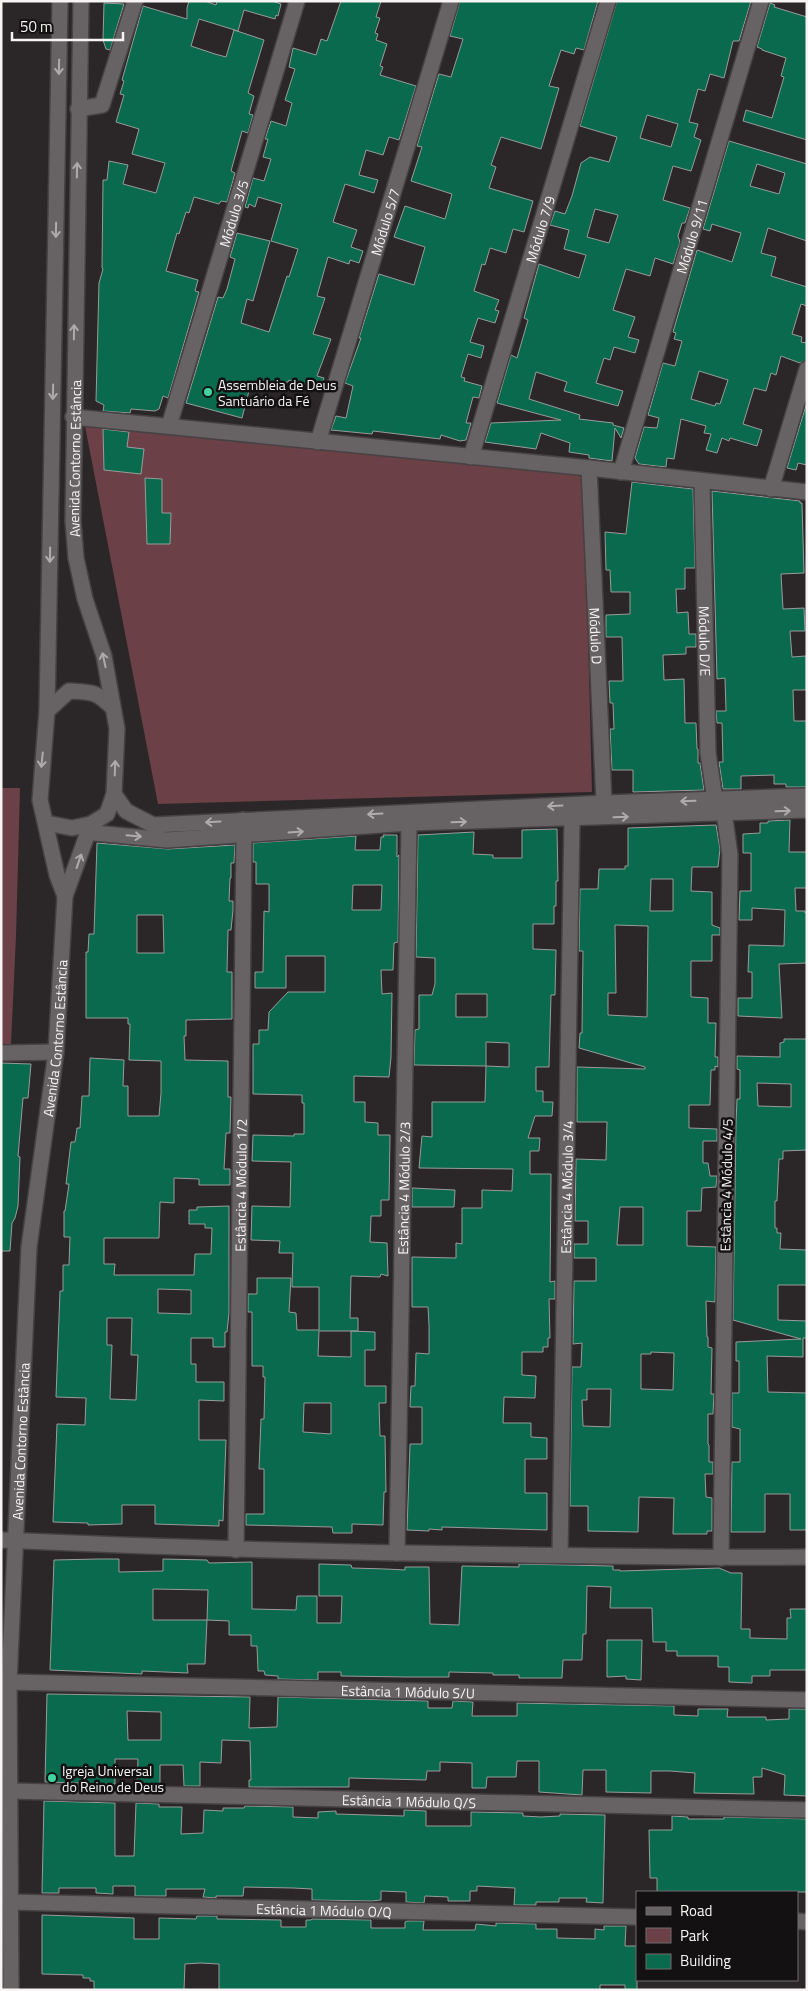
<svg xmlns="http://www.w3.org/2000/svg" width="808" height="1991" font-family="'Titillium Web',sans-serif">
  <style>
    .green { fill: #6b4047 }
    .building { fill: #0a6a4d; stroke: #989c9a; fill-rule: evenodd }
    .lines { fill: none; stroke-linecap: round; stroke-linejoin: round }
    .minor-casing { stroke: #464243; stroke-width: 18 }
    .minor { stroke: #676263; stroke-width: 15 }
    .oneway { stroke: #afabac }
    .poi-dot { fill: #41d4a1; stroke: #131111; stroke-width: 2 }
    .labels { text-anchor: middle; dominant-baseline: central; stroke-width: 5; stroke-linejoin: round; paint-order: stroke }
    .street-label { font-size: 14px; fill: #f7f4f4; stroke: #131111 }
    .poi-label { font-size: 14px; fill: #f7f4f4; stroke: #131111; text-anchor: start }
  </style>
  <rect width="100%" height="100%" fill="#2b2728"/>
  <!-- green -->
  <path class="green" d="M85,426L584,474L592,792L158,804Z
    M1,788H20L16,936L11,1044H1Z"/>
  <!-- building -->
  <path class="building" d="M189,1H205L216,5L217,1H272L281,4L278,16L276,15L275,19L244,10L238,31L199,19L191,46L215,54L226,57L234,30L264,40L248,93L254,96L249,114L253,115L248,133L242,131L231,171L235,173L227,202L221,201L219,204L194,197L189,213L186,212L179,234L177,233L166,271L198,280L195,291L199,292L168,398L163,396L159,409L155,411L131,409L130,413L103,411L104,405L96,401L99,283L103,269L102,268L103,180H107L109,161L128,165L123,184L156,193L165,163L132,154L139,129L116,122L124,95L120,94L124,81L122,80L143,6L187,19V8Z
    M341,1H381L376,17L380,18L375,33L378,34L376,40L387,44L380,66L383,67L380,75L416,86L399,140L389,137L383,155L366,150L359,175L378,180L374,193L345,184L333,222L357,230L351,247L363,251L359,263L350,260L349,264L328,257L317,296L325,298L313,334L331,339L317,376L324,378L320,390L289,380L288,382H286L283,390L251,383L242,418L186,403L218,297L223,298L227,289L235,259L230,257L237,233L270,241L253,301L247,299L241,323L269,332L287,276L289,277L298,249L271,241L282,204L258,197L255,207L249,204L248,208L245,207L253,178L264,181L271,159L263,157L268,139H265L271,121L286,126L292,103L285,100L295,69L289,67L293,48L316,55L321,39L327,41Z
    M460,1H598L584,50L576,48L574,54L561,50L549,86L559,88L541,149L501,137L491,165L496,167L489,188L533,201L524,232L513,229L506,253L490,248L485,265L482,264L474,291L499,300L495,310L499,311L495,323L478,318L470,342L484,346L481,358L468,354L461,377L465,378L464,381L482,386L479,398L473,397L466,423H471L466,440L460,441L441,435L440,439L373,431L372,434L331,430L336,416L346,418L353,386L345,383L361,338H359L379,274L414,285L425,247L394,237L405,206L445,219L452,194L411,181L422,147L417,146L439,74L451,77L463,39L450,36Z
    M617,1H751L739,41H733L724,78L710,74L705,91L698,89L689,122L698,124L694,137L701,140L691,171L673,166L663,200L690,208L685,223H682L678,236L680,242L673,264L655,258L650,276L626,269L613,310L635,317L628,337L639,340L635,353L614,347L610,360L604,358L596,383L623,391L618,406L564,391L567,382L536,372L529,399L580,415L579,419L613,423V425L624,428L621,438L615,428L612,461L589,458V455L569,452L570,443L541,433L536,449L485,442L491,423L561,420L497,403L511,355L517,358L528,320L524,318L539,264L579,278L586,255L564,249L569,230L550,225L555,211L565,214L572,196L581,163L590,157L609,162L617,137L580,126ZM647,115L678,124L671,147L640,138ZM595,209L618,215L609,243L587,237Z
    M104,3L124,4L110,50L106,49L103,40Z
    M770,3L775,5L774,7L807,17V140L743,121L746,110L772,118L784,77L781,76L786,58L762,50V49L757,47Z
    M729,141L807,164V241L768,228L761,253L776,257L771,276L807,287V306L801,304L792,334L802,337L801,342L807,343V360L800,363L781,356L776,375L771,373L766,391L754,388L743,424L762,430L757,446L730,438L729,441L722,438L717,453L706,450L711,434L704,433L706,426L681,419L674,459L667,458L666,467L639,464L635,458L644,427L657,428L659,418L648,415L663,363L675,366L682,341L674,339L676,333L673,332L697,250L732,262L741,233L712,224L710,231L703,229ZM757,164L785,173L779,194L750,186ZM699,371L728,380L720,404L716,403L715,406L691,399Z
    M807,402V465L798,463L796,470L787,468Z
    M103,429L129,432L127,447L144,449L141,474L104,470Z
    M145,478L162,479V513H171L170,544H147Z
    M632,482L693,489L695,568H685V589H676L677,613L688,612L689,634H696V647H686V654L663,655L664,680L684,679L685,723H696L697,749H698V763H700L704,790L633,792V770H612L610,729H614L613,703H610L609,681H623L622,637H606V615L630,614V592H611L610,570H606L605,532L626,534Z
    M712,491L800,501V503H802L804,573L781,574L783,609L804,608L805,631H790L792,657L806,656V690H793L794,721H807V787H786V784H774V775L741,776V789H723L719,762H723L722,723H717L716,711H726L725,678L717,679Z
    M790,820L789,852H807V888H795L796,911H805V913H807V963L779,964L782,1018L738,1016V998H752V972H748L749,945L784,946L785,910L752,908V920H739L740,891H751V853H743V834L760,833V823H768V821Z
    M716,825L720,849L718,867H692L691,891L712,892V925L720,928V935H712V961H691V997L708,998V1023H716L715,1057H718V1067L715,1066V1070H711L710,1105H689V1128L717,1129V1141H703V1163H708L710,1176H717L716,1187L702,1188L701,1211H687V1246L716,1247L715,1302L706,1301L707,1337H708V1347L712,1348L711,1394H714L713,1414H708V1444L709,1445V1462H713V1474H705L706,1497L712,1498V1531H707V1534H673L674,1498L639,1497L638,1532L588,1531V1506H570L572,1367H581L582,1343L573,1344L574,1281H596V1258H574V1244H588V1221H575L576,1159L606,1160L607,1122H577V1067L645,1069V1067L579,1048L580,1033H582L583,951H579L580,889H598L599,869H625V866H628V828ZM651,879H673V911H650ZM615,925L648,926L647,1017L608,1015V993H616ZM620,1207H643V1245H617ZM651,1352L674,1353L673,1390L641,1389V1354H651ZM587,1389H611L610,1427L583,1426L582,1400H587Z
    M557,829L558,881H556V906H554V924H533V949L556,950L555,995H551L549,1067H536V1091H543V1102H553L552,1116H535L528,1138H540L539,1151H530V1174H551L550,1282L555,1281V1299H549L550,1338H548V1347H543V1352H522V1375L536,1376L535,1398L504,1397L503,1423H531V1437L547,1438V1459H525V1493H547V1530L442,1527V1530L429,1529V1531L407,1530L410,1444H422V1407H410L411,1386H415L416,1353L429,1354V1325L428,1307H412V1257L456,1258V1243L462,1244V1208H482V1190L512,1191L513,1169L419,1168L422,1136L432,1137V1102H485L486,1066L509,1067V1043L486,1042V1066L414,1065L415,1030L419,1029V995H432L435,984V958L416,957L418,835L474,832L473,854L493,855V858H522V830ZM456,994H487V1017H456Z
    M383,835H397V857L399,855L398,942L394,943L393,970H381L382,994L392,993L391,1057L389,1077L354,1076V1102H365V1122L378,1123V1135H390L389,1200H381V1216H371L370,1242L387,1243L388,1276L381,1274L380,1277L351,1276L350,1318H358V1331H319L318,1356L351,1357V1331L375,1332V1350H365V1386H386V1403H379L380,1436H385L386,1492H384L383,1525L352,1524V1533H333L332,1527L246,1525V1514H264V1469H259L261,1419H264L265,1377H263V1366H252V1312H248V1294H257V1278H291L289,1312L296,1313L297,1330H319V1287H292L293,1253H279L280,1241L251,1240L252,1206L290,1207L291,1162L252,1161L253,1135L294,1136V1134H304V1103H302V1095L253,1094V1044H259V1030H268L269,1012L288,992H325V956H286V988H255V972H263L264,911L269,912V884H256V862H253V843L356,836L355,850H380L381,837H384ZM353,885H382L381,910H352ZM304,1403H331V1434L303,1432Z
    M97,843L168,849L235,845L234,863H231V878H230L229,901H233V910L231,930H228L227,972H232V1019L186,1020V1036H184L185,1060L228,1061V1097H231L230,1133H226L224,1169H230V1185H199V1179L174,1178V1203L160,1202L159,1238H104V1264H115L114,1275H194L195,1254H211L212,1228H205V1224H189V1210H197V1207L229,1206V1313L227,1332H225V1347H213V1338H191V1364H196V1382H224V1401L199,1400V1440H226L223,1521L219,1520V1526L155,1524V1505H122V1524L88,1525V1523L53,1522L57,1424L85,1425L86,1398L56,1397L60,1291H63V1265H69L70,1237H64V1211H65L69,1184H66L71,1142H75L77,1128H80L82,1096H89L90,1058L124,1060L123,1086H128V1116H159L161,1093V1061L129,1060L130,1024H128V1018H86V952H88L89,934H94ZM137,915H163L164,953H137ZM158,1289L191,1290V1314L158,1313ZM107,1318H132L131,1355H138L136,1400L110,1399L112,1345H107Z
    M784,1039H807V1150L783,1151V1159H779L777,1201H775V1228H777V1233H781L780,1249L807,1250V1285H778V1320L807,1321V1338H803V1357L767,1356L768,1392L807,1393V1530H790V1494H765V1532H731L732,1462H740V1429L732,1427V1393H739V1361H736V1342L801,1339L733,1320L736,1123L737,1099H740V1070L737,1069V1056L780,1057V1043L784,1042ZM757,1083L791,1084V1107L758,1106Z
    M1,1063L31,1064L28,1098H23L18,1156L20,1157L18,1206L15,1218L12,1223L10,1251H1Z
    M412,1188L455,1190L454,1207H412Z
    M98,1559H119V1572L163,1571V1559L207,1560L209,1563L252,1562V1609L296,1610L297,1596H317V1623H341L342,1596H319V1564L351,1565L352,1568L386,1569L405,1570V1567H429L430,1624L459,1625L462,1566L519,1567V1564L613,1566V1570H620V1571L719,1568L731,1573H742L741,1629H750V1638L787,1639V1618H791L790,1609H807V1670H770V1676H752V1683L729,1682V1667H718V1656H677V1651H666V1642H653L652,1608H610L611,1587L587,1586L586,1634H583L582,1660H563L562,1678H519V1675H493V1673L449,1672V1677H406L341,1676V1672H318V1680L278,1679V1676L265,1675L264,1671H258L257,1646H251V1635H229V1621L207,1620L205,1664H187L188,1673L142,1671V1674L50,1670L54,1560ZM153,1589L208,1590L207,1620H153Z
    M607,1640H642L641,1680L626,1679V1676L607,1677Z
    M47,1694L250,1697L249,1728L277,1727L278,1697L428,1701V1708H452L453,1701L473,1702L472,1716H517V1703L674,1706V1715L698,1716V1709H728L727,1717H766V1720L789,1719V1709H807V1796L784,1795L785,1775L762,1768V1777H753L754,1794L694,1793L695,1773L670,1771H651V1793L606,1792V1770H583L582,1795L539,1792V1761H517L516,1777H487L486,1788H472V1763L440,1762V1771H427L426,1780L349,1778V1787H249V1780H251L250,1741L222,1740L221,1763L200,1762V1786H184L183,1765H160V1785H137L138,1759H115V1784L45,1782ZM127,1711L161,1712V1740H128Z
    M44,1801L115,1803V1856H134L136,1803L159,1804V1807H182L181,1834L203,1833L204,1810L223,1811V1808H244L245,1806L293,1807V1817L318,1818V1812L336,1811V1814L404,1816V1810L426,1811V1826H471V1812L523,1813V1816L541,1817L560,1816V1814L605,1815L603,1903L586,1902L587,1898H559V1902H536V1905H514L515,1888L477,1886V1891H470V1901H448V1897L425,1896L424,1903L406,1902V1892L381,1891V1900L371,1901L312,1900V1889L293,1888L244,1887L243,1896H216V1898L203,1897L205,1889H166V1896H135V1886H113V1894L96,1893V1888H59V1893H42Z
    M672,1816L688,1817V1819H724V1817L807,1819V1892H657V1878H650L649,1830H672Z
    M42,1915L134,1918V1939H159V1918L196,1919L197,1916H217V1919H221L281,1920V1927H306V1920H311L312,1919L371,1920V1928H405V1922L407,1921H424L423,1930H475L476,1924L496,1926V1923L536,1924V1929H557V1938L595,1939V1929L604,1930V1926H626L625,1946H637V1990H625V1985H600V1990H219V1964L200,1963L185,1964L184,1990H94V1981H90V1978H83V1975L42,1974Z"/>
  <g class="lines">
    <!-- minor casing -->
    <g class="minor-casing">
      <g id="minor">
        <path d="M60,1L47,711L40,800L57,875L65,896"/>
        <path d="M78,109L102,105L135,1"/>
        <path d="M73,417L589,468L807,492"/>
        <path id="s1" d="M169,426L297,1"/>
        <path id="s2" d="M318,442L451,1"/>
        <path id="s3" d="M471,457L608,1"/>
        <path id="s4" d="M589,468L604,803"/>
        <path id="s5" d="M621,472L761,1"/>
        <path id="s6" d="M702,482L708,753L715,800L724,812L730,855L721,1558"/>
        <path d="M771,489L807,369"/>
        <path d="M47,711L69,691C92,692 96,691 113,708"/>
        <path d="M114,794L126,811L153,825L604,803L807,796"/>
        <path d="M46,823L72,828L91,824"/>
        <path d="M91,824L95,833L167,840L409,823L807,810"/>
        <path d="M1,1053L56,1052"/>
        <path d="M1,1540C175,1548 349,1553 523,1555C618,1556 712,1558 807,1557"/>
        <path id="s7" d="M236,1550L244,836L243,820"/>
        <path id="s8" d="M397,1553L409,823"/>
        <path id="s9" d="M560,1555L572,819"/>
        <path id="s10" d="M9,1682L807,1700"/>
        <path id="s11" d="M10,1791L807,1810"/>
        <path id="s12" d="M10,1902L637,1917"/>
        <path d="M797,1921L807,1922"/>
        <path id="s13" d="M11,1990L9,1682L29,1247L56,1052L65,896L91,824L107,814L114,794L117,729L104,656L85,599L76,558L73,521L81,1"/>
      </g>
    </g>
    <!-- minor -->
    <use href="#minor" class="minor"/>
  </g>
  <!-- one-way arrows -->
  <defs><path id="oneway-shaft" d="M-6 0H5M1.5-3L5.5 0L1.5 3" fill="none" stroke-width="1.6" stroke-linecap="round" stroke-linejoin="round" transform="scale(1.25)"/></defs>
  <g class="oneway">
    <use href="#oneway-shaft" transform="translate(59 67) rotate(91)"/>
    <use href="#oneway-shaft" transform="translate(77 170) rotate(-89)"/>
    <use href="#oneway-shaft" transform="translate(56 230) rotate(91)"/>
    <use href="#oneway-shaft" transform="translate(74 332) rotate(-89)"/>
    <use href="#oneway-shaft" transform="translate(53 392) rotate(91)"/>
    <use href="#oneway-shaft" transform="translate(50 555) rotate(91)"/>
    <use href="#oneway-shaft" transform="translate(104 660) rotate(-102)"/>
    <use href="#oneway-shaft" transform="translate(42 760) rotate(96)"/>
    <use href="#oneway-shaft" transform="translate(115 768) rotate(-88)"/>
    <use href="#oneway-shaft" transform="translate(688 801) rotate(178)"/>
    <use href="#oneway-shaft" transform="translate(555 806) rotate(177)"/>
    <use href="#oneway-shaft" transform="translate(783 811) rotate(-2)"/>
    <use href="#oneway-shaft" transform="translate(375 814) rotate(177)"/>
    <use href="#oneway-shaft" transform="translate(621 817) rotate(-2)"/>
    <use href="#oneway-shaft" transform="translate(213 822) rotate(177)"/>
    <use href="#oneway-shaft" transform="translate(459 822) rotate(-2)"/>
    <use href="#oneway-shaft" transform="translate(296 832) rotate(-4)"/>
    <use href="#oneway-shaft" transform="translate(134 836) rotate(5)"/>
    <use href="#oneway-shaft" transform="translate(79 861) rotate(-71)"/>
  </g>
  <!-- markers -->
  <g class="poi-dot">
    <circle cx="208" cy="392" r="5"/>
    <circle cx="52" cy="1778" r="5"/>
  </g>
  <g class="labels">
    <!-- street labels -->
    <g class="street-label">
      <text stroke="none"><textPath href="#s1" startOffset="222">Módulo 3/5</textPath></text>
      <text stroke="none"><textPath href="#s2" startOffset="230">Módulo 5/7</textPath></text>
      <text stroke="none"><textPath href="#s3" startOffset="238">Módulo 7/9</textPath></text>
      <text stroke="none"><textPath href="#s5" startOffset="246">Módulo 9/11</textPath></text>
      <text stroke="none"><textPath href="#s13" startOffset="1554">Avenida Contorno Estância</textPath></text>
      <text stroke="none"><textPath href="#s4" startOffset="168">Módulo D</textPath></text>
      <text stroke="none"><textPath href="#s6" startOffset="159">Módulo D/E</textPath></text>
      <text stroke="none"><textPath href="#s13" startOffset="954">Avenida Contorno Estância</textPath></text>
      <text stroke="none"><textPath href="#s7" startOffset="365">Estância 4 Módulo 1/2</textPath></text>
      <text transform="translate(726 1185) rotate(-89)">Estância 4 Módulo 4/5</text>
      <text stroke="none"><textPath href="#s9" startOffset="368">Estância 4 Módulo 3/4</textPath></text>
      <text stroke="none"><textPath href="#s8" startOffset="365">Estância 4 Módulo 2/3</textPath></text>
      <text stroke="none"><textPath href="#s13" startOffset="549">Avenida Contorno Estância</textPath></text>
      <text stroke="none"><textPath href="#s10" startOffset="399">Estância 1 Módulo S/U</textPath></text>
      <text stroke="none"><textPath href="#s11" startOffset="399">Estância 1 Módulo Q/S</textPath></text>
      <text stroke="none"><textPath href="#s12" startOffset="314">Estância 1 Módulo O/Q</textPath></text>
    </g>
    <!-- poi labels -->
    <g class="poi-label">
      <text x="218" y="384">Assembleia de Deus<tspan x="218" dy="16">Santuário da Fé</tspan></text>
      <text x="62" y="1770">Igreja Universal<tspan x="62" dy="16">do Reino de Deus</tspan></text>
    </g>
  </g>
  <!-- border -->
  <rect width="808" height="1991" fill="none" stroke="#f7f4f4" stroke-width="5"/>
  <!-- legend -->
  <rect x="636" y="1891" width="162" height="90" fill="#131111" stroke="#6e6c6c"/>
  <rect x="646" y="1907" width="25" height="8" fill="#676263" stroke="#6e6c6c"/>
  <text x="680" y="1916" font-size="15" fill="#f7f4f4">Road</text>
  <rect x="646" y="1928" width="25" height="15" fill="#6b4047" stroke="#6e6c6c"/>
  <text x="680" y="1941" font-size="15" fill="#f7f4f4">Park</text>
  <rect x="646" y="1954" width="25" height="15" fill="#0a6a4d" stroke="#6e6c6c"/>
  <text x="680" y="1966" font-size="15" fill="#f7f4f4">Building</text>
  <!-- scale -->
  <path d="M12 32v8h111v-8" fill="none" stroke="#f7f4f4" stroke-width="2.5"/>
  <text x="20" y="32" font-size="15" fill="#f7f4f4" stroke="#131111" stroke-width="4" paint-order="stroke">50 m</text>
</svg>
